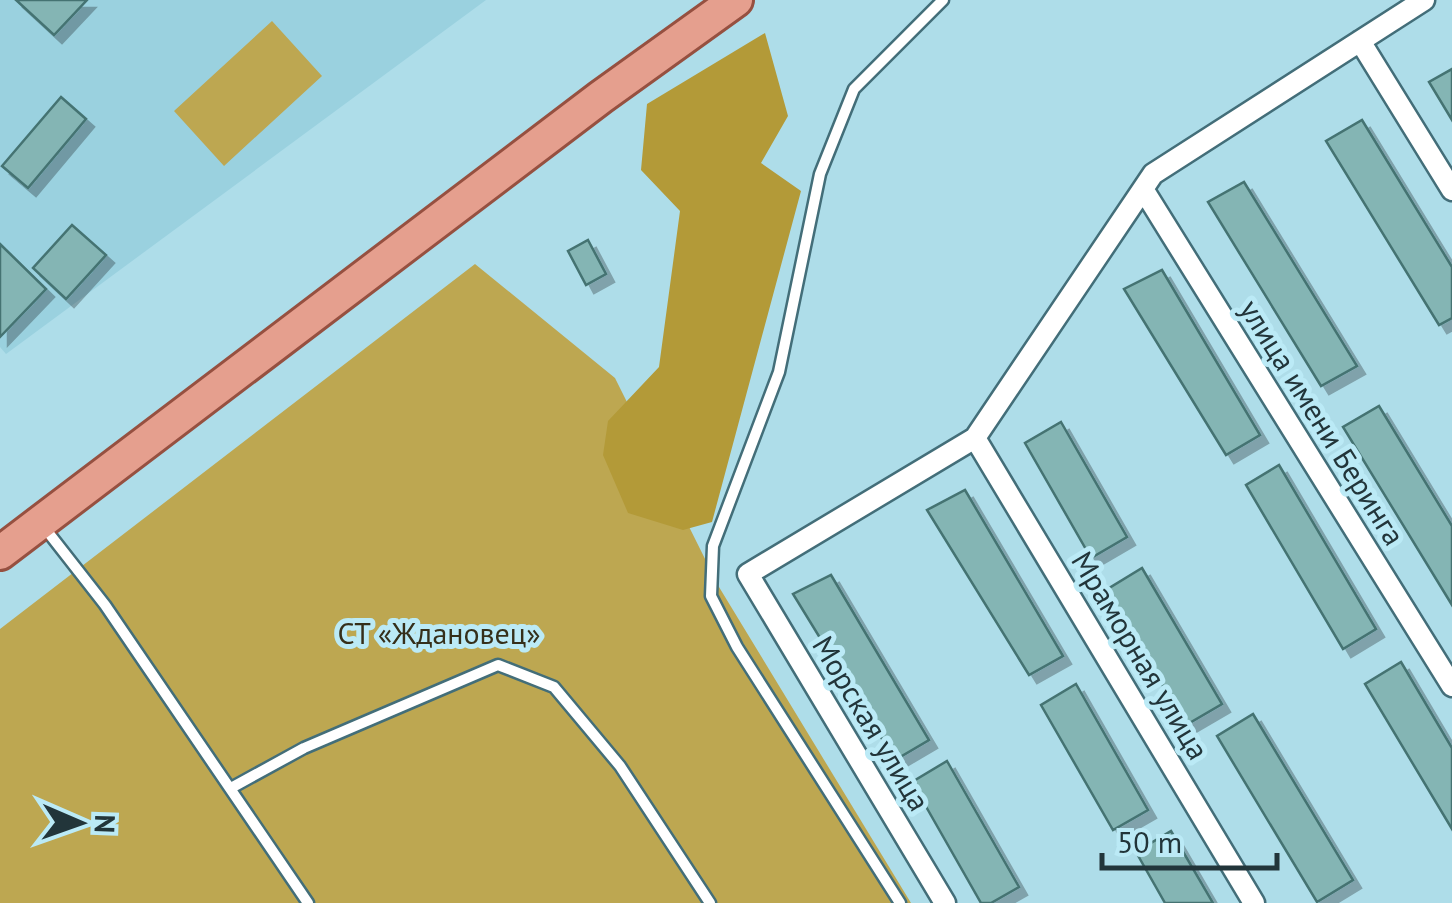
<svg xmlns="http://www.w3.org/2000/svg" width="1452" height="903" font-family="'PT Sans',sans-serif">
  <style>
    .built { fill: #9ad1df }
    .green { fill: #bda751 }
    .forest { fill: #b39a38 }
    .building { fill: #84b5b4; stroke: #447372; stroke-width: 2.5; filter: url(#shadow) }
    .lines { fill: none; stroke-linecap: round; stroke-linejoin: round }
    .service-casing { stroke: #436e79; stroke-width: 15 }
    .minor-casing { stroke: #436e79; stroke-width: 25 }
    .primary-casing { stroke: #965040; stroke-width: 38 }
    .service { stroke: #fff; stroke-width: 10 }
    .minor { stroke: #fff; stroke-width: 20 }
    .primary { stroke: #e59f8e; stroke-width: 32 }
    .labels { text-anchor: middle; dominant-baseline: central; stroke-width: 10; stroke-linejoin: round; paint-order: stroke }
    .street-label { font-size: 30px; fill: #22353a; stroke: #bbeaf6 }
    .park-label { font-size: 30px; fill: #352f1a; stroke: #bbeaf6 }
  </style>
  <defs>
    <filter id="shadow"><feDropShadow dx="8" dy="8" stdDeviation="0" flood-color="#0004"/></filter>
  </defs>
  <rect width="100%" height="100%" fill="#aedde9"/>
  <!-- built -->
  <path class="built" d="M0,0H486L6,354L0,347Z"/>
  <!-- green -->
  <path class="green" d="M272,21L322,76L224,166L174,111Z
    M475,264L615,378L719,587L911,903H0V629Z"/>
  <!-- forest -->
  <path class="forest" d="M765,33L788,116L761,163L801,191L712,522L683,530L628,513L603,455L608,421L659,367L680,211L641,170L647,104Z"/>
  <!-- building -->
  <path class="building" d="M16,0H87L54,35Z
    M1452,69V120L1429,82Z
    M61,97L86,119L28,188L2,166Z
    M1362,120L1452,267V318L1439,325L1326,141Z
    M1244,182L1357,366L1321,386L1208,202Z
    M72,225L106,255L66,299L33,268Z
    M588,240L606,274L586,285L568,251Z
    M0,244L46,289L0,337Z
    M1162,270L1260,435L1226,455L1124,289Z
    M1379,406L1452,526V605L1343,427Z
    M1061,422L1127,537L1091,558L1025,443Z
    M1279,465L1376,629L1343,649L1246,485Z
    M965,490L1063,656L1029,675L927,510Z
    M1142,568L1222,704L1186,725L1106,590Z
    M831,575L929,740L895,760L793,594Z
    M1401,662L1452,748V829L1365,684Z
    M1076,684L1148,810L1113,830L1041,705Z
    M1253,714L1353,880L1317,902L1217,736Z
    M947,761L1019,887L991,903H981L912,782Z
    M1171,831L1213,903H1165L1136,852Z"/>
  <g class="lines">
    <!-- service casing -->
    <g class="service-casing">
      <path id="service" d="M44,527L105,605L308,903
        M231,788L304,748L498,665L554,687L620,766L710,903
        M900,903L737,647L711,596L713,546L779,372L820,174L854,89L943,0"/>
    </g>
    <!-- minor casing -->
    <g class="minor-casing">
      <path id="minor" d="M1360,41L1452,190
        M1143,189L1452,686
        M975,438L1254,903
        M945,903L748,574L975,438L1153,174L1424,0"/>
    </g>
    <!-- primary casing -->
    <g class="primary-casing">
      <path id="primary" d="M0,553L601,97L736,0"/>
    </g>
    <!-- service -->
    <use href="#service" class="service"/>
    <!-- minor -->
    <use href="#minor" class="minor"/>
    <!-- primary -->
    <use href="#primary" class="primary"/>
  </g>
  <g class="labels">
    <!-- street labels -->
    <g class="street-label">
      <text transform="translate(1323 422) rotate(58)">улица имени Беринга</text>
      <text transform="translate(1141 655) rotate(59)">Мраморная улица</text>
      <text transform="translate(872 723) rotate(59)">Морская улица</text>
    </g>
    <!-- park labels -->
    <g class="park-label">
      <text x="439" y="632">СТ «Ждановец»</text>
    </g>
  </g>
  <!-- north arrow -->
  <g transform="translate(80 823) rotate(92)" stroke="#bbeaf6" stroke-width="8" paint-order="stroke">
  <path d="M0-8L18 38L0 25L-18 38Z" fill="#22353a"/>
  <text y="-15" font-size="28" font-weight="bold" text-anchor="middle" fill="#22353a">N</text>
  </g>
  <!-- scale -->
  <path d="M1102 853v15h175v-15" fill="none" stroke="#22353a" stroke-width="5"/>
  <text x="1117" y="853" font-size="30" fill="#22353a" stroke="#bbeaf6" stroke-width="8" paint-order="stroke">50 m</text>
</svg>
